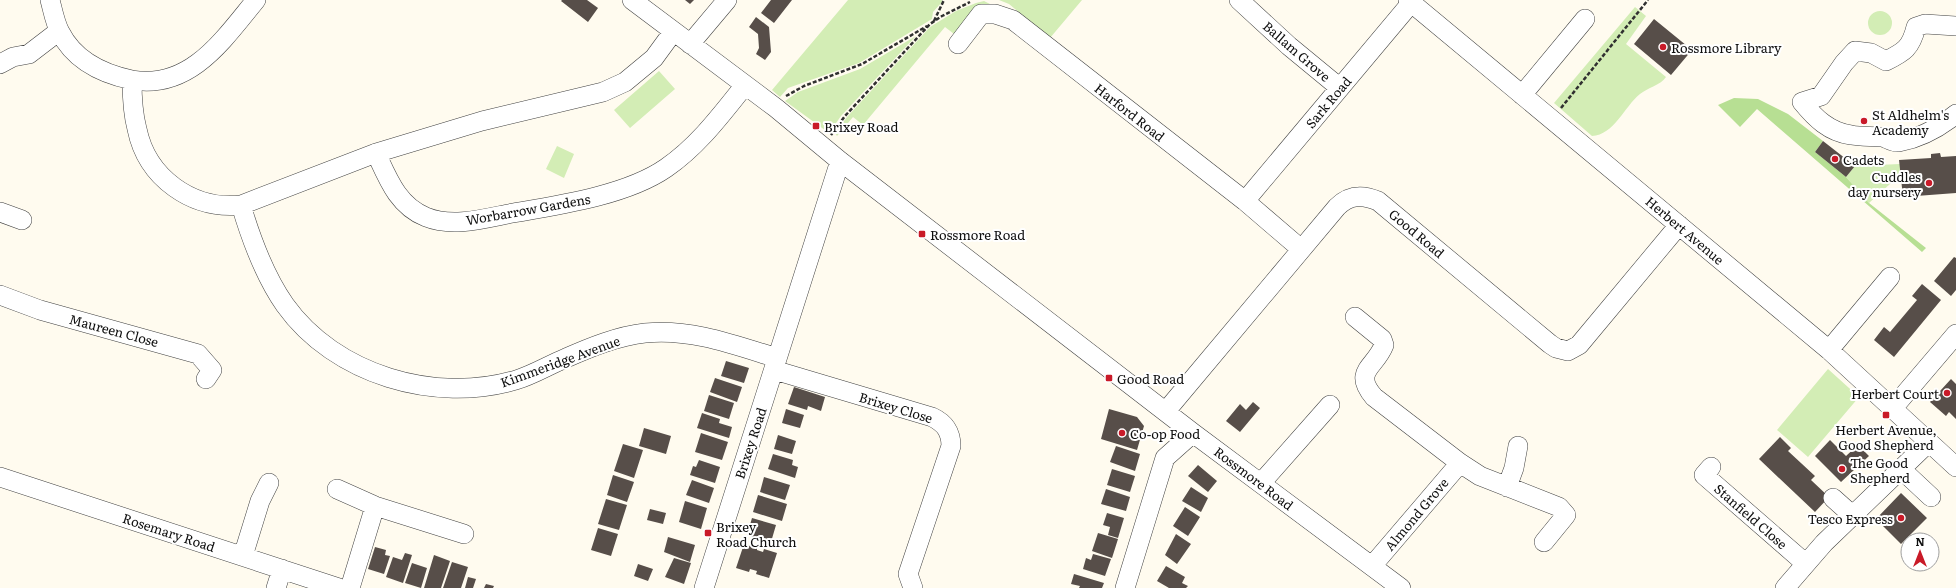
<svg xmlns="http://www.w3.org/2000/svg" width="1956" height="588" font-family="Literata,serif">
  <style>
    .green { fill: #d3edb5 }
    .forest { fill: #b7df93 }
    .building { fill: #574e49 }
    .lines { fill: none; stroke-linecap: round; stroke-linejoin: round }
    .minor-casing { stroke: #414141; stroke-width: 20 }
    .path { stroke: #303030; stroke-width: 2.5; stroke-dasharray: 4 2; stroke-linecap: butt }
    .minor { stroke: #fff; stroke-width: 19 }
    .poi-dot { fill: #c91a28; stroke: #fff; stroke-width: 1.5 }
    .labels { text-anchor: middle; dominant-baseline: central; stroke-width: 4; stroke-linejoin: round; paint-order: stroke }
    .poi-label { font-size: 13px; fill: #0e0e0e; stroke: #fff; text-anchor: start }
    .street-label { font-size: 13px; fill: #0e0e0e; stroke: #fff }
  </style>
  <rect width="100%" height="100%" fill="#fffbef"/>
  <!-- green -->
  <path class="green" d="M848,0H942V2L933,12L932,19L859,63L788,88L780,97L772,90Z
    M999,0H1082L1050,38L1009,4Z
    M984,1L998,8L958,37L945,27L863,125L853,117L837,136L835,133L847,117L930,27L956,11L976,3Z
    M1635,7L1646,16L1626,44L1666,77C1661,85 1647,88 1640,94C1624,107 1614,135 1592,136L1554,103Z
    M1868 23a12 12 0 1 1 24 0a12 12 0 1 1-24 0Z
    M916,36L841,116L829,133L785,101L798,92L860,69Z
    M659,71L675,89L630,128L614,110Z
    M557,146L574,154L564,178L546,169Z
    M1900,164L1901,174L1869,203L1846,177L1855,166Z
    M1828,369L1859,397L1808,457L1777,430Z"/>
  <!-- forest -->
  <path class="forest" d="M1734,98L1758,99L1788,114L1823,141L1815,152L1846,177L1869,203L1926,248L1922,252L1757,109L1740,127L1718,105Z"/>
  <!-- building -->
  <path class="building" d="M562,0H587L598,8L588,22L561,1Z
    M685,0H694L690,4Z
    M771,0H792L774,23L761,13Z
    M756,17L769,27L771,52L765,60L756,54L759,48L758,34L749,27Z
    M1654,19L1692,50L1671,75L1634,44Z
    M1823,141L1855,166L1846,177L1815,152Z
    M1940,153L1941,157L1956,156V193L1903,197L1899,160L1931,158V154Z
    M1954,257L1956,258V290L1951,296L1934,281Z
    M1922,284L1941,300L1894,357L1874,340L1884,327L1890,332L1917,300L1912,296Z
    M726,361L749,368L744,383L721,376Z
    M715,378L742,387L737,402L710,392Z
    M1951,379L1956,384V419L1949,412L1946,416L1930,402Z
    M794,387L825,397L821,411L808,406L807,410L788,404Z
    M709,395L734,403L729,419L704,411Z
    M1253,402L1260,408L1240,432L1226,421L1240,404L1246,410Z
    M786,409L804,415L800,428L782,423Z
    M1109,409L1137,417L1144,426L1137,450L1101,439Z
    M702,413L720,419L719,423L732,427L729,438L697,428Z
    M644,428L671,436L666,454L639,446Z
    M701,433L728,442L722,460L695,452Z
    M778,435L796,441L792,454L774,449Z
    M1780,437L1791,448L1788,451L1815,476L1811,480L1829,497L1815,512L1759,459Z
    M1830,440L1846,456L1858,445L1869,456L1841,482L1815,456Z
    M623,444L643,450L634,478L614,471Z
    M1116,446L1140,454L1135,471L1110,462Z
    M773,454L793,460L792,465L798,467L795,478L768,469Z
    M699,460L720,467L715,483L690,475L693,466L696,467Z
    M1198,465L1217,481L1208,492L1188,476Z
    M1112,469L1135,476L1130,492L1107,485Z
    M613,475L634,482L627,502L607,495Z
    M764,477L790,485L785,500L760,492Z
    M692,480L714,488L709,503L686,495Z
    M1191,487L1208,498L1201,512L1182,501Z
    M1106,489L1130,497L1126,511L1101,504Z
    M1901,493L1927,518L1901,544L1876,519Z
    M758,495L787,504L782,521L753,512Z
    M606,499L627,505L619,530L598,524Z
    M685,501L707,508L701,529L679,522Z
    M1185,507L1200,517L1188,536L1173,526Z
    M650,509L666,513L663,524L647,520Z
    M1107,513L1124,518L1118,538L1108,535L1110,527L1103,525Z
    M752,518L776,525L771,542L747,535Z
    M598,528L618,534L611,556L591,550Z
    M1098,533L1118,539L1112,558L1092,551Z
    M1176,534L1191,544L1177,564L1165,555Z
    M668,537L695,545L690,562L664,552Z
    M744,544L757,548V550L763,552L764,549L777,553L769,578L756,574L757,571L750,569L749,572L736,568Z
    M375,547L386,550L385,555L390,556L384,574L368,569Z
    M405,553L412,555L403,583L386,577L393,557L402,560Z
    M1093,554L1111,559L1105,576L1083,569L1086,558L1091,560Z
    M434,555L450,561L441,588H424Z
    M674,558L691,563L684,584L665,577Z
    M452,562L468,567L461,588H443Z
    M412,563L427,568L421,588L405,583Z
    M638,564L653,569L648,581L634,576Z
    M1166,566L1185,577L1182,583L1188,586L1186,588H1169L1157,581Z
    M1074,574L1104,583L1102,588H1079L1080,586L1071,584Z
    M468,577L476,579L473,588H465Z
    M486,584L494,586L493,588H484Z"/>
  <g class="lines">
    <!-- minor casing -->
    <g class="minor-casing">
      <path id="minor" d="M50,0C53,11 55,23 60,32C74,60 103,74 132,80C132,97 133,114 137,129C147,178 192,210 241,205C251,239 264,275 285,305C335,375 435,404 516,380C533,375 549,365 566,358C591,347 618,336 645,333C690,328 735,345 777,358
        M632,0L776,108L840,161L1193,433L1401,588
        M1239,0L1289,46L1340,88
        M1408,0L1829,350L1956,467
        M1956,26L1925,24L1916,27C1911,48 1904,52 1886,61L1871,53L1855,51L1844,63L1821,96L1802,102C1815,118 1829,132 1851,135C1861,137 1872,136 1882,137C1887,138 1893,143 1899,142C1920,138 1940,127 1956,114
        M690,44L727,0
        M958,44L981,14H995L1013,20L1245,201L1301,249
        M0,64L13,57L29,54L59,31
        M132,80C190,90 223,40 256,0
        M1522,95L1585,19
        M376,153C388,179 398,206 426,217C453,228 486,218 513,213C560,205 627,195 666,168C698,146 721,115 745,85
        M1245,201L1411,3
        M241,205L376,153L482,121L603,92L625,82L654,58L673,32
        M0,212L22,220
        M0,295L40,310L198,354L212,370L206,379
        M1355,317L1382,339L1384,345C1375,368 1352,371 1374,397L1460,463L1480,476L1559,507L1566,515L1544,542
        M1829,350L1890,277
        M774,370L932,417C945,423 951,432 951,446L908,574L913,588
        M1893,408L1956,334
        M1166,411L1337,207C1349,195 1362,194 1378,201L1550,344L1556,348L1568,351L1579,345L1679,225
        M1711,467L1704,475L1805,563
        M1901,469L1931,497
        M0,477L339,588
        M1261,483L1330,405
        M1507,487L1514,468L1518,446
        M337,489L375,506L464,534
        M1833,498L1852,515
        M243,556L260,501L269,483
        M1372,566L1460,463
        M276,588L282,569
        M350,588L375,506
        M704,588L840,161
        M1125,588L1165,458L1193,433
        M1785,588L1824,543L1929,442"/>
    </g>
    <!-- path -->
    <path class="path" d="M934,21L944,0
      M786,96L804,86L862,64L927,26
      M1561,108L1648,0
      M831,135L845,116L930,24L942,16L970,2"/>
    <!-- minor -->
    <use href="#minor" class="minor"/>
  </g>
  <!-- markers -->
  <g class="poi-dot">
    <circle cx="1663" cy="47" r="4"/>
    <circle cx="1864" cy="121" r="4"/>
    <rect x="812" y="122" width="8" height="8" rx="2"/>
    <circle cx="1835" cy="159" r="4"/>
    <circle cx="1929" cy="183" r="4"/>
    <rect x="918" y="230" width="8" height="8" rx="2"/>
    <rect x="1105" y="374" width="8" height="8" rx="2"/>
    <circle cx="1947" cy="393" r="4"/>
    <rect x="1882" y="411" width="8" height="8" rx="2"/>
    <circle cx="1122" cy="433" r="4"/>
    <circle cx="1842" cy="469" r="4"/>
    <circle cx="1901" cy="518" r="4"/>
    <rect x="704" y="529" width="8" height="8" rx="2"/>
  </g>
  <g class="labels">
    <!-- poi labels -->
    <g class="poi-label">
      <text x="1671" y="47">Rossmore Library</text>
      <text x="1872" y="114">St Aldhelm's<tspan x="1872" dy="15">Academy</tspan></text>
      <text x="824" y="126">Brixey Road</text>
      <text x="1843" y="159">Cadets</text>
      <text x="1921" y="176" text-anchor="end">Cuddles<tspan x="1921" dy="15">day nursery</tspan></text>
      <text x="930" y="234">Rossmore Road</text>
      <text x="1117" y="378">Good Road</text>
      <text x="1939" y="393" text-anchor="end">Herbert Court</text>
      <text x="1886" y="429" text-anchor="middle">Herbert Avenue,<tspan x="1886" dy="15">Good Shepherd</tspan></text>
      <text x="1130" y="433">Co-op Food</text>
      <text x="1850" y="462">The Good<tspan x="1850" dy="15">Shepherd</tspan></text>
      <text x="1893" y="518" text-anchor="end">Tesco Express</text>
      <text x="716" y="526">Brixey<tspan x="716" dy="15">Road Church</tspan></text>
    </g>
    <!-- street labels -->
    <g class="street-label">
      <text transform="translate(1297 51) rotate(41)">Ballam Grove</text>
      <text transform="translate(1328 102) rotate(-50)">Sark Road</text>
      <text transform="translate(1130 112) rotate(38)">Harford Road</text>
      <text transform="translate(528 209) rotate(-10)">Worbarrow Gardens</text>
      <text transform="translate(1685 230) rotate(40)">Herbert Avenue</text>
      <text transform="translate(1417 233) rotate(40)">Good Road</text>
      <text transform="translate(114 330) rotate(15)">Maureen Close</text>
      <text transform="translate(560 361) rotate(-20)">Kimmeridge Avenue</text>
      <text transform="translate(896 407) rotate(17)">Brixey Close</text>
      <text transform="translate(750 443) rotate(-72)">Brixey Road</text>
      <text transform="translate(1254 478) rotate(37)">Rossmore Road</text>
      <text transform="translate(1416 514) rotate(-50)">Almond Grove</text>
      <text transform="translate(1751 516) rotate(41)">Stanfield Close</text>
      <text transform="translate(169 532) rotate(18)">Rosemary Road</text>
    </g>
  </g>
  <!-- north arrow -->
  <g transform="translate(1920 552)"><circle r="19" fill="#ffffff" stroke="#9f9f9f"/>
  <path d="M0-3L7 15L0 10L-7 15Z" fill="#c91a28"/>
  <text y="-6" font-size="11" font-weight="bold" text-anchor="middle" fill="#0e0e0e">N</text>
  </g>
</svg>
